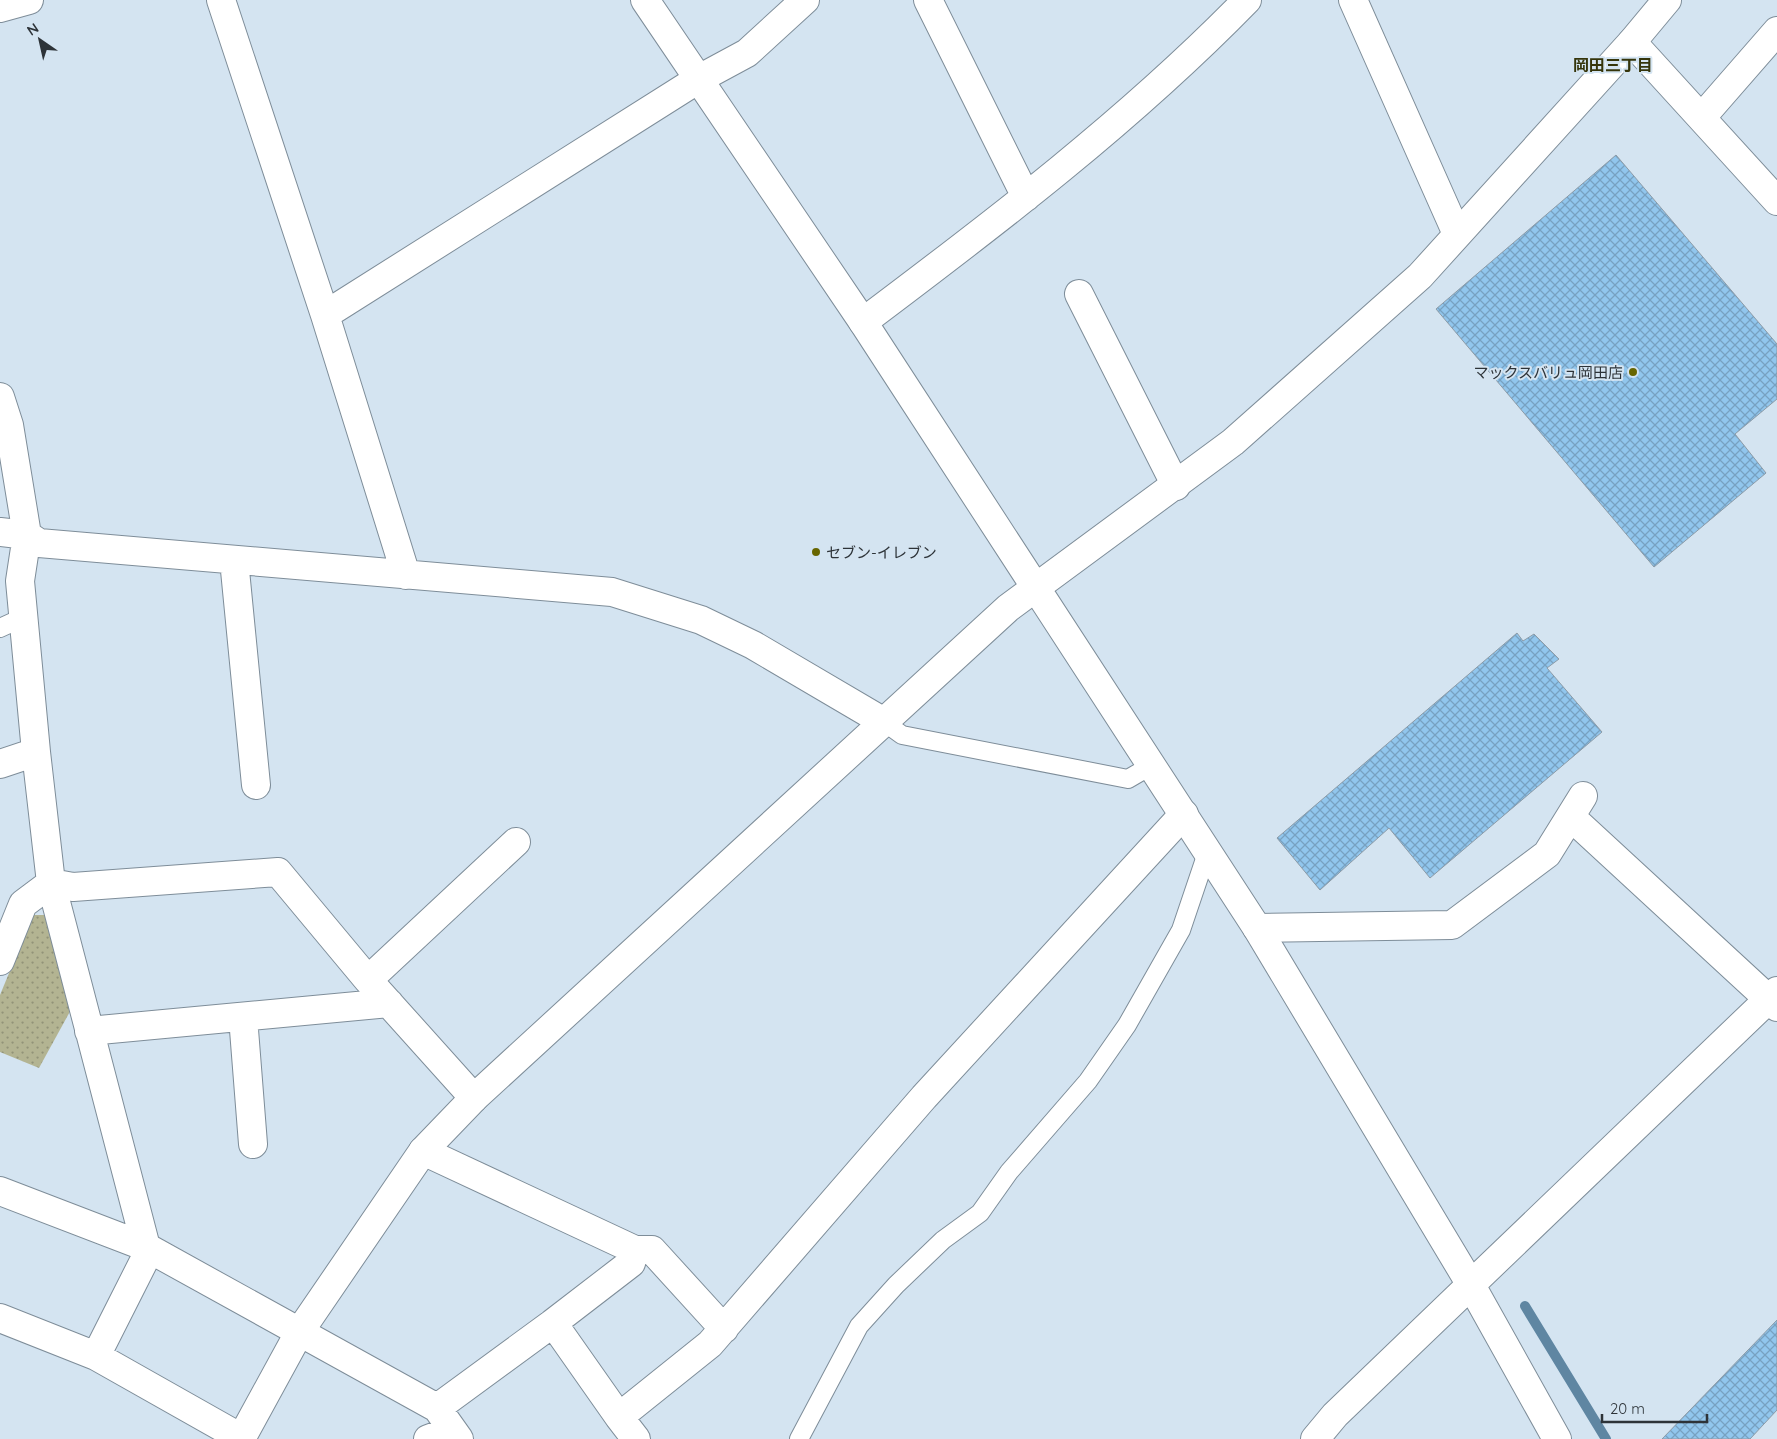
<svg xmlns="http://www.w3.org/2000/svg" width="1777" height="1439" font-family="Quicksand,'Noto Sans JP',sans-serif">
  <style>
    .park { fill: url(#park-dots) }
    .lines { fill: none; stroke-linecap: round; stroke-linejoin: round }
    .stream { stroke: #5f86a2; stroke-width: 10 }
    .building { fill: url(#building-cross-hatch); stroke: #8c9ba7 }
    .service-casing { stroke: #7e8d99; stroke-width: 20 }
    .minor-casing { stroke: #7e8d99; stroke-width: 30 }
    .tertiary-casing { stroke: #7e8d99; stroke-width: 30 }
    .service { stroke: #fff; stroke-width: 18 }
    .minor { stroke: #fff; stroke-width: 28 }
    .tertiary { stroke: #fff; stroke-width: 28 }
    .poi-dot { fill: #676500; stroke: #d4e4f1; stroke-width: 2 }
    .labels { text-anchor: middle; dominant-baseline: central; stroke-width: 4; stroke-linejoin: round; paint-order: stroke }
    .poi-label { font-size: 15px; fill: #2d3338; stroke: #d4e4f1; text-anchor: end }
    .neighbourhood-label { font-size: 16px; font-weight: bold; fill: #35350b; stroke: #d4e4f1 }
  </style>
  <defs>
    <pattern id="park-dots" width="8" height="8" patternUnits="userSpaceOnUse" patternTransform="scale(1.25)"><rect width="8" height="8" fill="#b3b492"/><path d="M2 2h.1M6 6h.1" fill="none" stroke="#929378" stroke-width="1.8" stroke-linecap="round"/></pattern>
    <pattern id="building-cross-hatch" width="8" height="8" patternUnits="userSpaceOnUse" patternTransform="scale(1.25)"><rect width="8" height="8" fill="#91c6ed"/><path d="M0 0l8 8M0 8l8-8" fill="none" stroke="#77a1c1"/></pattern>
  </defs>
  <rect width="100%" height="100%" fill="#d4e4f1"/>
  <!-- park -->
  <path class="park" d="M33,915H53L73,1006L39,1068L0,1052V995Z"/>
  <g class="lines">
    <!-- stream -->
    <path class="stream" d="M1525,1306L1606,1439"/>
  </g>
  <!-- building -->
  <path class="building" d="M1616,155L1777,344V399L1735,434L1766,473L1654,567L1436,309Z
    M1517,633L1523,641L1534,634L1559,659L1547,668L1602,732L1430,878L1389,828L1320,890L1277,838Z
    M1777,1320V1410L1750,1439H1662Z"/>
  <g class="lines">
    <!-- service casing -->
    <g class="service-casing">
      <path id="service" d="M0,628L24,617
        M884,722L902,735L1128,779L1152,765
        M799,1439L859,1326L896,1285L943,1240L980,1213L1009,1172L1088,1081L1127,1025L1181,930L1207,853"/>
    </g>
    <!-- minor casing -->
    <g class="minor-casing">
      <path id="minor" d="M221,0L325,315L406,575
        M928,0L1026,197
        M1353,0L1457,234
        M0,8L29,0
        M1632,42L1777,201
        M1702,117L1777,31
        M1079,294L1176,486
        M325,315L697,80L747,53L805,0
        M863,322C996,222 1130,120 1247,0
        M0,397L9,425L27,535L20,581L36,752L51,883L146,1247
        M0,532L27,535L39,543L612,592L701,620L753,645L884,722
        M234,560L256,785
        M0,764L36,752
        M1571,817L1777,1007
        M1257,928L1452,925L1547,854L1583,796
        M0,961L23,904L51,883L73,887L278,872L368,980L474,1098
        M368,980L516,842
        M243,1017L253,1144
        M89,1031L389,1003
        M423,1151L635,1250
        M0,1191L146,1247L437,1408L459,1439
        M0,1318L96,1356L243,1439
        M553,1323L631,1263L635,1250H652L724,1329
        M96,1356L150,1249
        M437,1408L553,1323L619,1417L710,1344L924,1097L1184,814
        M619,1417L636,1439
        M428,1439L452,1430"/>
    </g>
    <!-- tertiary casing -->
    <g class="tertiary-casing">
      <path id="tertiary" d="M645,0L863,322L1257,928L1471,1285L1557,1439
        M241,1439L300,1331L423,1151L474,1098L1008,608L1233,442L1420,276L1632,42L1667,0
        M1315,1439L1335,1415L1777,991"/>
    </g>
    <!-- service -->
    <use href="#service" class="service"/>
    <!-- minor -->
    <use href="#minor" class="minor"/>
    <!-- tertiary -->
    <use href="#tertiary" class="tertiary"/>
  </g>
  <!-- markers -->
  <g class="poi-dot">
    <circle cx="1633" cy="372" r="5"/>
    <circle cx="816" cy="552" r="5"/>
  </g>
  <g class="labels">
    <!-- poi labels -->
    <g class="poi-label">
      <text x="1623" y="372">マックスバリュ岡田店</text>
      <text x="826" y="552" text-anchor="start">セブン-イレブン</text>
    </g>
    <!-- neighbourhood labels -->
    <g class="neighbourhood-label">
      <text x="1613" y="65">岡田三丁目</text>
    </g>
  </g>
  <!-- north arrow -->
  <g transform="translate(40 40) rotate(326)" stroke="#d4e4f1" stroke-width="4" paint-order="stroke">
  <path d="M0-4L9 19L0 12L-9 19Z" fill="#2d3338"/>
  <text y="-8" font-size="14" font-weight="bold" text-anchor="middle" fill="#2d3338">N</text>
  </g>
  <!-- scale -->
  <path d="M1602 1414v8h105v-8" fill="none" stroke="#2d3338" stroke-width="2.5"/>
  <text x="1610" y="1414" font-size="15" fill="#2d3338" stroke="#d4e4f1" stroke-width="4" paint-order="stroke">20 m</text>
</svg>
